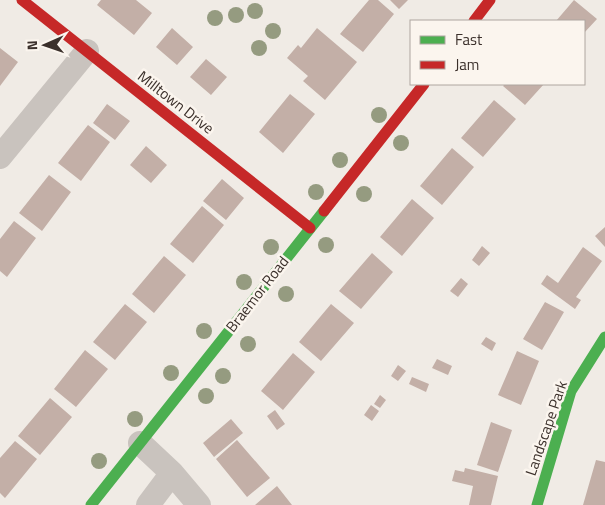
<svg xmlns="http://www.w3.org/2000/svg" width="605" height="505" font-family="'Titillium Web',sans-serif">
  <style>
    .building { fill: #c3afa7 }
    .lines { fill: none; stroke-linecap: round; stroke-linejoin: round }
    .street { stroke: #c9c3be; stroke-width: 24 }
    .fast { stroke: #4caf50; stroke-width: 11 }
    .jam { stroke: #c62828; stroke-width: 11 }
    .tree { fill: #959b80 }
    .labels { text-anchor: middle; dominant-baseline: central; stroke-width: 5; stroke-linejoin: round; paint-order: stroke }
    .street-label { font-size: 15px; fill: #3b302b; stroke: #fbf5ee }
  </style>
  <rect width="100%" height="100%" fill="#f0ebe5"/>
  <!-- building -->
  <path class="building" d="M101,0H136L152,13L134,35L97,5Z
    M369,0H378L394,14L363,52L340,34Z
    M390,0H408L399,9Z
    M574,0L597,19L584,33V21H556Z
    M172,28L193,47L177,65L156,47Z
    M317,28L357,62L325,100L303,81L308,76L287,58L298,45L301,48Z
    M0,48L18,62L0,86Z
    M206,59L227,77L211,95L190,77Z
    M505,84H544L525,105L503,86Z
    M290,94L315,114L283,153L259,132Z
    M494,100L516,119L483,157L461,138Z
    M107,104L130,121L115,140L93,123Z
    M88,125L110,142L81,181L58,163Z
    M146,146L167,165L151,183L130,165Z
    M452,148L474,167L442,205L420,186Z
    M49,175L71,192L42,231L19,213Z
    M222,179L244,198L226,220L203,201Z
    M412,199L434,218L402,256L380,237Z
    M202,206L224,225L193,263L170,244Z
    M14,221L36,238L7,277L0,271V239Z
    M605,227V247L595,236Z
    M482,246L490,253L479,266L472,260Z
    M583,247L602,261L576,297L581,300L575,309L541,284L547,275L558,283Z
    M372,253L393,272L361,309L339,291Z
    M164,256L186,275L154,313L132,294Z
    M461,278L468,284L458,297L450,291Z
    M545,302L564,312L542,350L523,339Z
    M125,304L147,322L115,360L93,342Z
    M331,304L354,323L321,361L299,342Z
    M486,337L496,343L492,351L481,344Z
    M85,350L108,369L76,407L54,389Z
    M517,351L539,361L521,405L498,395Z
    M293,353L315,372L283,410L261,391Z
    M437,359L452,366L448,375L432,368Z
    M398,365L406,371L398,381L391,376Z
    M412,377L429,384L426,392L409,384Z
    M380,395L386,400L380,408L374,404Z
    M50,398L72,417L40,455L18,436Z
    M371,405L379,411L372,421L364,415Z
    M275,410L285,424L277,430L267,416Z
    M231,419L243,433L214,457L203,443Z
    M491,422L512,430L498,472L477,465Z
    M237,440L270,478L247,497L216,459Z
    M15,441L37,459L5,498L0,493V458Z
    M596,460L605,462V505H583Z
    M465,468L498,476L491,505H469L473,486L452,481L455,470L464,472Z
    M277,486L292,505H255Z"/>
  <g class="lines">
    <!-- street -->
    <path class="street" d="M0,157L87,51
      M140,443L172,473L199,505
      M148,505L172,473"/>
    <!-- fast -->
    <path class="fast" d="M91,505L324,211
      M537,505L571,391L605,337"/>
    <!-- jam -->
    <path class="jam" d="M22,0L310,228
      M474,21L490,0
      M324,211L424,84"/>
  </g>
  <!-- trees -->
  <g class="tree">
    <circle cx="255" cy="11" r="8"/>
    <circle cx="236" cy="15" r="8"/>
    <circle cx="215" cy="18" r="8"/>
    <circle cx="273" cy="31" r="8"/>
    <circle cx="259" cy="48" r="8"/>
    <circle cx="379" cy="115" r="8"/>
    <circle cx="401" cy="143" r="8"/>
    <circle cx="340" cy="160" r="8"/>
    <circle cx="316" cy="192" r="8"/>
    <circle cx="364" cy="194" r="8"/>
    <circle cx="326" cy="245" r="8"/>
    <circle cx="271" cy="247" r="8"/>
    <circle cx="244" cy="282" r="8"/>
    <circle cx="286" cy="294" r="8"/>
    <circle cx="204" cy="331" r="8"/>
    <circle cx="248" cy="344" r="8"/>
    <circle cx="171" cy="373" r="8"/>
    <circle cx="223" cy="376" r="8"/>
    <circle cx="206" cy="396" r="8"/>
    <circle cx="135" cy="419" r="8"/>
    <circle cx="99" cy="461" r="8"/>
  </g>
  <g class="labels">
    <!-- street labels -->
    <g class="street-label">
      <text transform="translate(176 102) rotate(38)">Milltown Drive</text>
      <text transform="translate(257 294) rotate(-52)">Braemor Road</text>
      <text transform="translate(546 428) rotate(-71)">Landscape Park</text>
    </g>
  </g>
  <!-- legend -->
  <rect x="410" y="20" width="175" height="65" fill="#fbf5ee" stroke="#aea6a0"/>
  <rect x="420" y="36" width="25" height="8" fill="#4caf50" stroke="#aea6a0"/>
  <text x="455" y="45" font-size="15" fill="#3b302b">Fast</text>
  <rect x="420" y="61" width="25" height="8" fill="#c62828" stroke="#aea6a0"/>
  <text x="455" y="70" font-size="15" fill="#3b302b">Jam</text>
  <!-- north arrow -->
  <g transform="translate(45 45) rotate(268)" stroke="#fbf5ee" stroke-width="4" paint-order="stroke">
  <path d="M0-4L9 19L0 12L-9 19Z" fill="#3b302b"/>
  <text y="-8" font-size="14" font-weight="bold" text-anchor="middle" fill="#3b302b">N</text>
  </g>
</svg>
